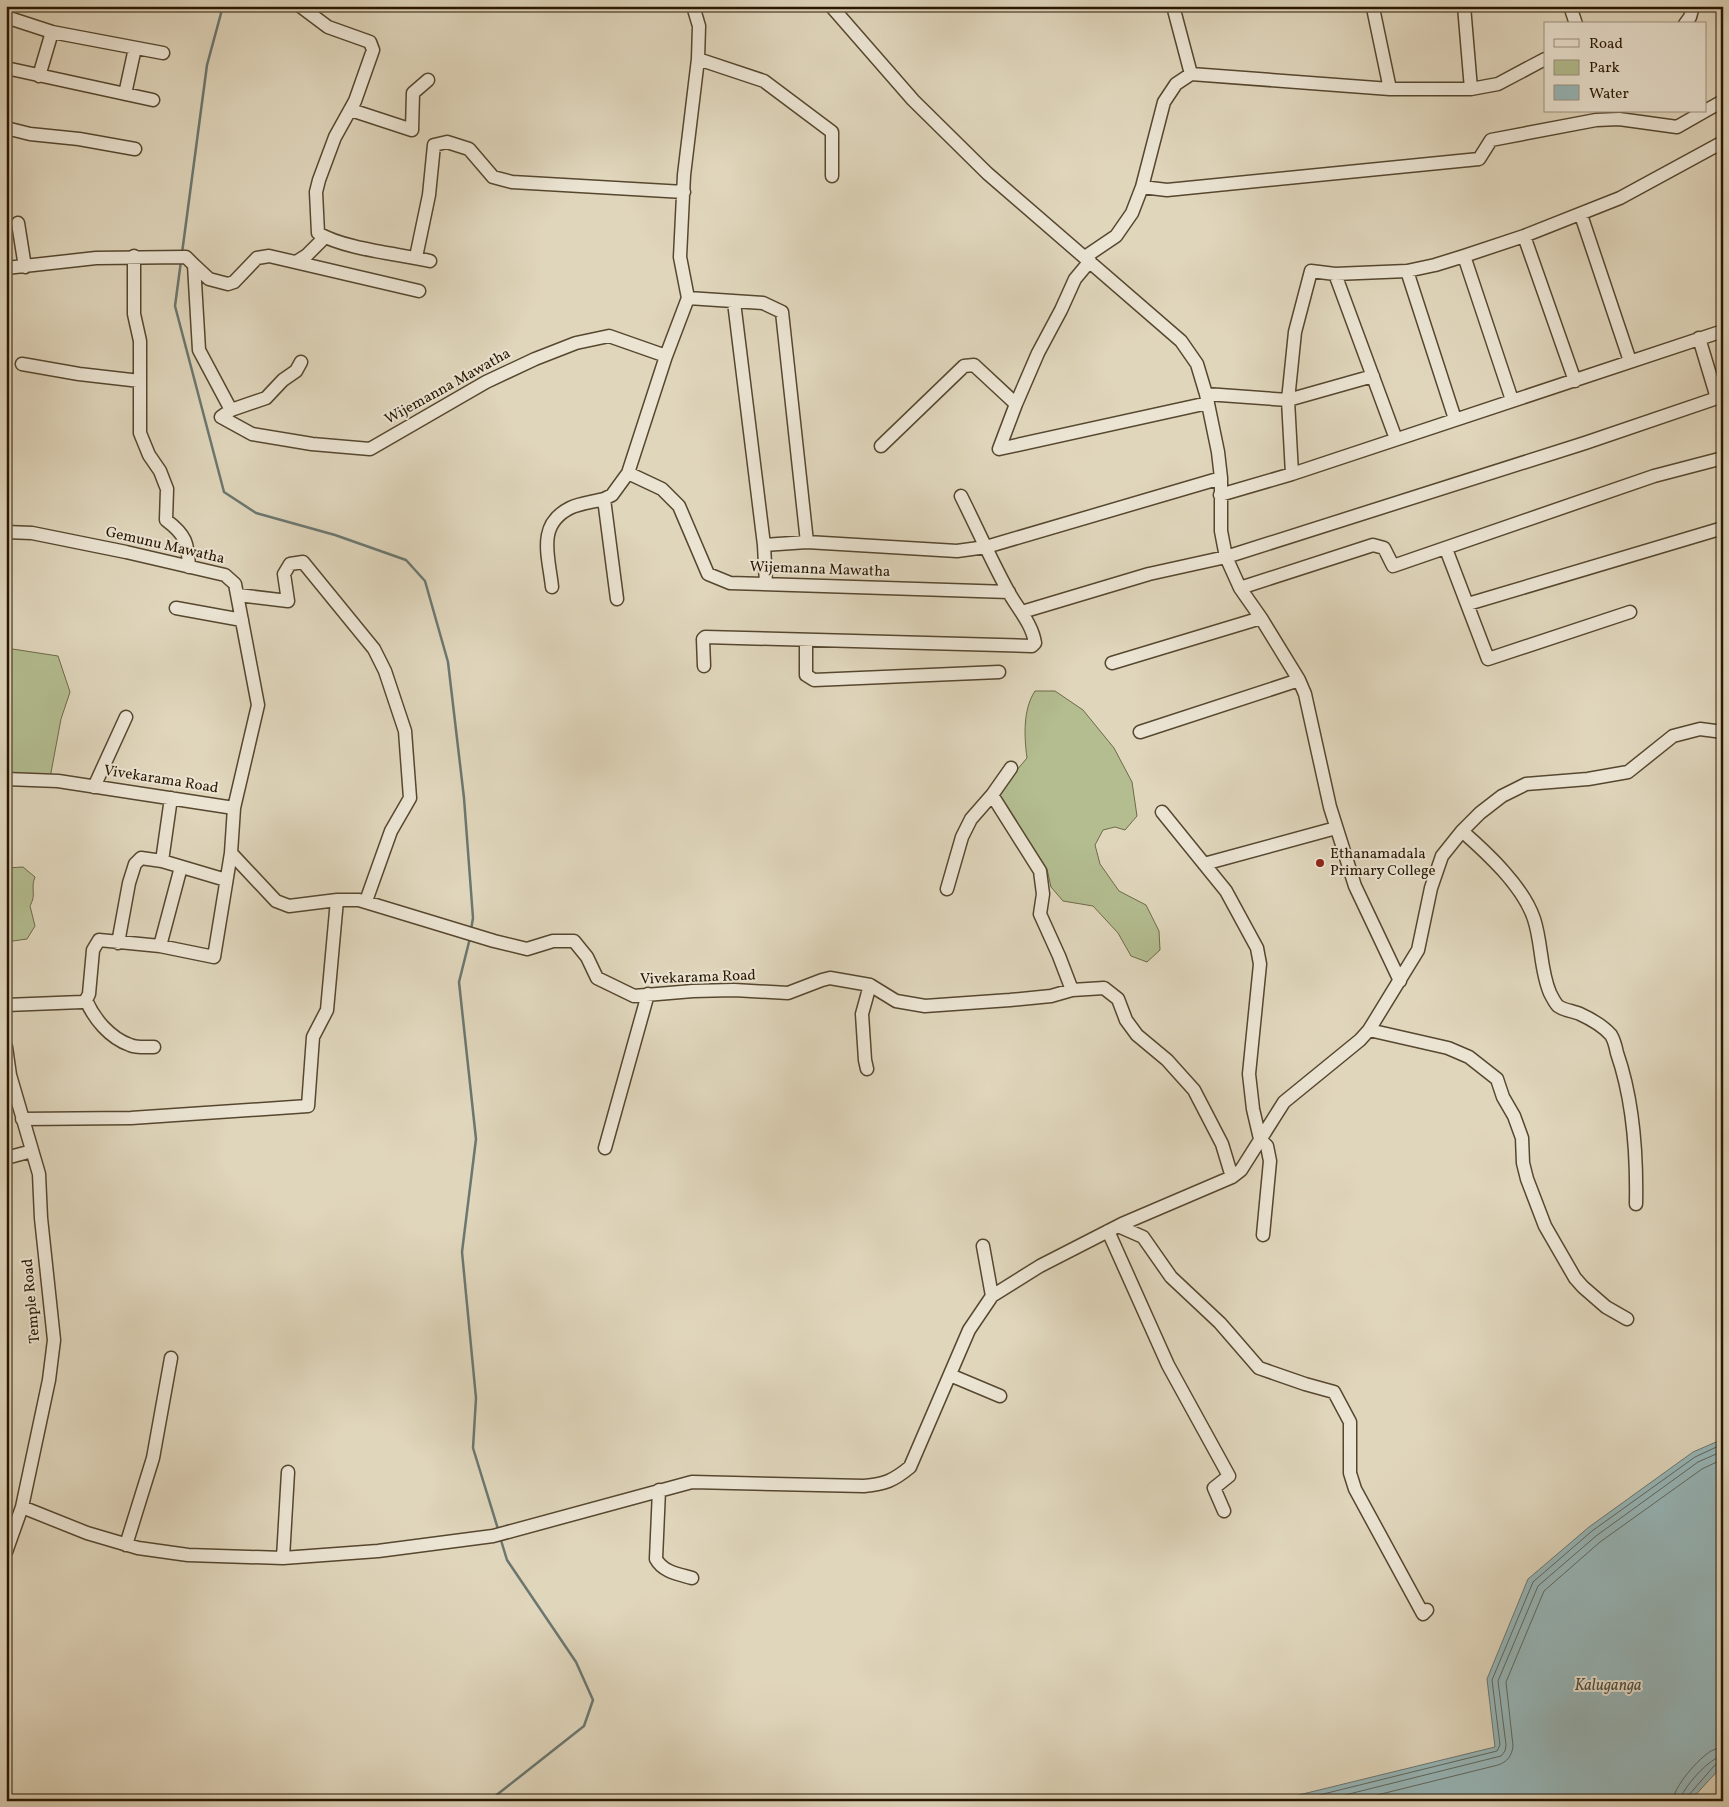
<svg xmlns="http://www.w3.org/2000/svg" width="1729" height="1807" font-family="Vollkorn,serif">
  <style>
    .green { fill: #b3bd90; stroke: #6e6a48 }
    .water { fill: #97b7ba; stroke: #6b7770 }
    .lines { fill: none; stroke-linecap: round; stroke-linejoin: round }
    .shore { stroke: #60675d; stroke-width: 1 }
    .stream { stroke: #6b7770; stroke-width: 2.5 }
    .minor-casing { stroke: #56472f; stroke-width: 15 }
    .minor { stroke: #ebe4d3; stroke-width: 12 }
    .poi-dot { fill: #8f2418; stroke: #ebe4d3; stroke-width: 2 }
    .labels { text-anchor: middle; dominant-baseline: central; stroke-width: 4; stroke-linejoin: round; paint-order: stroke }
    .street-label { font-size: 15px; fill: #281700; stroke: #ebe4d3 }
    .poi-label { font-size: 15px; fill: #281700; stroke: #ebe4d3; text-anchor: start }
    .water-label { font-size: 16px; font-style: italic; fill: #4f4f41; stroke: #ebe4d3 }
  </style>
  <rect width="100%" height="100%" fill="#e0d6bc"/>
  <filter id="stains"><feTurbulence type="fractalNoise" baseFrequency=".004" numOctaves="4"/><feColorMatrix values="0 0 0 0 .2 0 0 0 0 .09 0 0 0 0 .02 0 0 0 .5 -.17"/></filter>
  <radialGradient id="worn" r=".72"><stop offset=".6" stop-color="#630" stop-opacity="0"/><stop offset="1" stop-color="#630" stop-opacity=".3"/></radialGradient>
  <!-- green -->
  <path class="green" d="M6,648L58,656L70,692L61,719L50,778L6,775Z
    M1035,691H1055L1083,710L1114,748L1132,782L1137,816L1125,830L1115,827L1103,830L1095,845L1100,864L1119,891L1146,905L1159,931L1160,950L1147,962L1131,956L1118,933L1093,906L1063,901L1051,887L1047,869L1000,796L1005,784L1027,758C1024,736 1023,709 1035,691Z
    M23,867L35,877C30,889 37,893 30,906L35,926L27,939L6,942V868Z"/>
  <!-- water -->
  <path class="water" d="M1723,1439V1765L1690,1801H1274L1495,1747L1487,1679L1528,1579L1589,1527L1693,1452Z"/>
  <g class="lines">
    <!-- shore -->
    <path class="shore" d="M1295,1801L1497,1751L1500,1745L1492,1680L1533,1582L1592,1531L1695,1457L1723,1444
      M1321,1801L1501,1756L1505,1751L1506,1745L1498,1681L1538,1586L1596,1536L1698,1462L1723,1451
      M1353,1801L1498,1765C1507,1762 1512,1756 1513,1746L1506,1682L1544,1591L1600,1542L1702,1469L1723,1459
      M1673,1801C1673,1787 1699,1758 1711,1751C1715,1749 1718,1748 1723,1748
      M1680,1801C1681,1789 1711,1756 1723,1756
      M1686,1801L1688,1796L1714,1766L1719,1762H1723"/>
    <!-- stream -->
    <path class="stream" d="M182,253L207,65L223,6
      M181,261L175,306L224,492L256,513L335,535L406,560L425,581L448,662L464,798L473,918L471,930
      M470,938L459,982L476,1139L462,1252L476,1398L473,1448L498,1529
      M489,1801L584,1726L593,1700L576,1662L507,1560L500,1537"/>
    <!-- minor casing -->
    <g class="minor-casing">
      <path id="minor" d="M300,6L328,27L370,42L373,50L355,101L335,137L319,180L316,192L318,233C344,249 399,254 430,261
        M831,6L913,100L987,173L1181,341L1197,364L1206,394L1218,452L1221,478V531L1226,557L1240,588L1261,618L1299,680L1305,694L1330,807L1355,886L1400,981
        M1173,6L1191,74
        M1464,6L1471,89
        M1570,6L1576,24
        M1373,8L1390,89
        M6,17L52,32L163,53
        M1685,24L1690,17L1693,6
        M698,59L764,81L832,132V176
        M6,68L153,100
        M39,76L52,32
        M125,94L135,48
        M351,110L412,130L413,93L428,80
        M1705,111L1723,101
        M6,128L30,134L79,139L135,149
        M1142,187L1167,190L1479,159L1491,140L1596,120L1619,119L1677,127L1705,111
        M1581,215L1630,361
        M18,223L25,267
        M1524,236L1575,381
        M134,256V314L140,341V433L149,455L160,471L167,489L166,520C186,535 188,543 189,567
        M1464,256L1512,400
        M416,257L429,195L434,145L447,142L469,149L493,177L512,182L684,192
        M1085,257L1116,236L1132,213L1142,187L1164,102L1176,84L1191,74L1390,89H1471L1498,84L1545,59
        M296,262L307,255L325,237
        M194,265L209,279L228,284L234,282L257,258L269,256L419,291
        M6,268L96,258L186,257L194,265L199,350L231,410L221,417L252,434L312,444L370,449L486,382L535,359L576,343L609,336L666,356L628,473L662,489L679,506L708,574L730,583L1009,592
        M1407,271L1455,419
        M1335,274L1396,439
        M688,298L680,257L684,175L698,59L699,26L693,6
        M734,302L764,545L807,542
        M1699,338L1717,398
        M666,356L688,298L763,303L782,312L807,542L957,551L986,547L1221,478
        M22,364L79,374L140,381
        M1373,376L1288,400L1295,332L1311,271L1335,274L1407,271L1435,265L1464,256L1524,236L1620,198L1723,142
        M1206,394L1288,400L1292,474
        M1016,404L1038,353L1061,310L1075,279L1090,261
        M231,410L266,398L283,380L296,371L301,362
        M881,446L964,366L974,365L1016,404L999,449L1208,403
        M1220,495L1292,474L1723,331
        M604,499L612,495L628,473
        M6,532L32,533L126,552L225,575L235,584L258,705L234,808
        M764,545L766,584
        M1446,549L1488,659L1630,612
        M552,587C549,557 536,525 570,508C580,503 593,502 604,499L617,599
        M1240,588L1373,545L1384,548L1393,566L1654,476L1723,458
        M238,595L288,601L284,574L290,564L303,562L374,649L385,671L405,731L410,798L391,831L366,901
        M1468,604L1723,528
        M176,608L242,620
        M1022,612L1149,574L1226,557L1585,443L1723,396
        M806,640V675L814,680L999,672
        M1112,663L1261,618
        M704,666L703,639L705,637L1032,646L1035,643C1032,623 1017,608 1008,591C991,560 977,528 961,496
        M1140,732L1299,680
        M6,779L58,781L234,808L231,853L276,901L289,906L337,900H359L494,941L527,949L553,941H574L587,957L597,978L634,996L693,991L734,990L788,993L822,980L830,978L870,985L896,1001L925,1006L1010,1000L1051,996L1072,990L1104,988L1118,999L1126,1020L1137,1035L1167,1060L1194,1090L1222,1144L1232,1177
        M94,787L126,717
        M992,795L1040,871L1043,894L1040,914L1059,956L1072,990
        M1162,812L1226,891L1257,948L1260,964L1249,1074L1253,1109L1260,1139L1267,1146L1270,1161L1263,1235
        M1462,831C1487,853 1523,886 1534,919C1542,943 1540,970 1550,993C1552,997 1555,1003 1558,1006C1563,1010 1573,1011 1580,1014C1591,1019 1603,1026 1611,1035C1614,1040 1616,1048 1617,1053C1633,1099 1637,1155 1636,1204
        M162,861L226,880
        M1204,864L1336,828
        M947,889L962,837L971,819L992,795L1011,768
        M118,943L129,883L135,864L141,858L162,861L171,798
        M160,946L181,867
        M86,1000C94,1019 110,1038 130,1045C137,1048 147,1047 154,1047
        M6,1005L82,1002L86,1000L89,994L93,950L99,940L160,946L214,957L231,853
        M1369,1030L1448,1048L1469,1057L1497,1079L1503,1097L1514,1116L1522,1138L1523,1163L1527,1179L1545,1226L1575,1278L1583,1287L1606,1307L1627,1319
        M6,1047L10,1075L39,1174L41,1218L54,1340L49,1380L22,1507L6,1552
        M867,1069L865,1060L862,1014L870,985
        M22,1119L131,1118L308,1106L313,1037L327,1010L337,900
        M605,1148L648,994
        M6,1158L32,1151
        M1118,1226L1143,1237L1171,1277L1220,1323L1259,1368L1305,1384L1334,1392L1350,1422V1473L1355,1489L1423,1614L1427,1610
        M1108,1231L1168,1365L1229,1476L1214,1488L1224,1511
        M983,1246L992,1296
        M950,1375L1000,1396
        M659,1490L656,1559C663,1572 678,1574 692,1578
        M22,1507L87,1533L138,1548L188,1555L283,1558L378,1551L493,1536L692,1482L864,1486C885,1484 893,1481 910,1467L969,1330L992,1296L1040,1266L1122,1224L1232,1177L1241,1170L1284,1102L1360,1040L1369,1030L1418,950L1431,888L1442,856L1462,831L1480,813L1502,796L1526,784L1588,779L1628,772L1673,736L1700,729L1723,732
        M126,1545L153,1458L171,1358
        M283,1558L288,1472"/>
    </g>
    <!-- minor -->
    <use href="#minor" class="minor"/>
  </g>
  <!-- markers -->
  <circle class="poi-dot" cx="1320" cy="863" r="5"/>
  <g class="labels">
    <!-- street labels -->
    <g class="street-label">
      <text transform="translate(448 387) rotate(-29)">Wijemanna Mawatha</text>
      <text transform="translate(165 546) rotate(13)">Gemunu Mawatha</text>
      <text transform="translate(820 570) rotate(2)">Wijemanna Mawatha</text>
      <text transform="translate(161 780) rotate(9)">Vivekarama Road</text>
      <text transform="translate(698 978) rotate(-2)">Vivekarama Road</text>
      <text transform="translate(32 1301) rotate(-95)">Temple Road</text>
    </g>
    <!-- poi labels -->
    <g class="poi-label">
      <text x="1330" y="854">Ethanamadala<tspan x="1330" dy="17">Primary College</tspan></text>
    </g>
    <!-- water labels -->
    <g class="water-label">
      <text x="1608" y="1686">Kaluganga</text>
    </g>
  </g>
  <!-- margin -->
  <rect width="1729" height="1807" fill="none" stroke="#e0d6bc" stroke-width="25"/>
  <rect x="8" y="8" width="1714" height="1792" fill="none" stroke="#281700" stroke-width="2.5"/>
  <rect x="12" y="12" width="1704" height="1782" fill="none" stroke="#281700"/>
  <!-- legend -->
  <rect x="1544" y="22" width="162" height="90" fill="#ebe4d3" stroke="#9d927f"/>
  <rect x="1554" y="39" width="25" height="8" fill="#ebe4d3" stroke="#9d927f"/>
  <text x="1589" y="48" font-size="15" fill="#281700">Road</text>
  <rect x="1554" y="60" width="25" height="15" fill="#b3bd90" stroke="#9d927f"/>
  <text x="1589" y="72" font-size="15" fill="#281700">Park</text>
  <rect x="1554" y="85" width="25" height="15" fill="#97b7ba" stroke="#9d927f"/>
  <text x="1589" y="98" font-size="15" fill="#281700">Water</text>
  <rect width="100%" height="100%" filter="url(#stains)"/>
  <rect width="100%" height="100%" fill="url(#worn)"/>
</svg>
